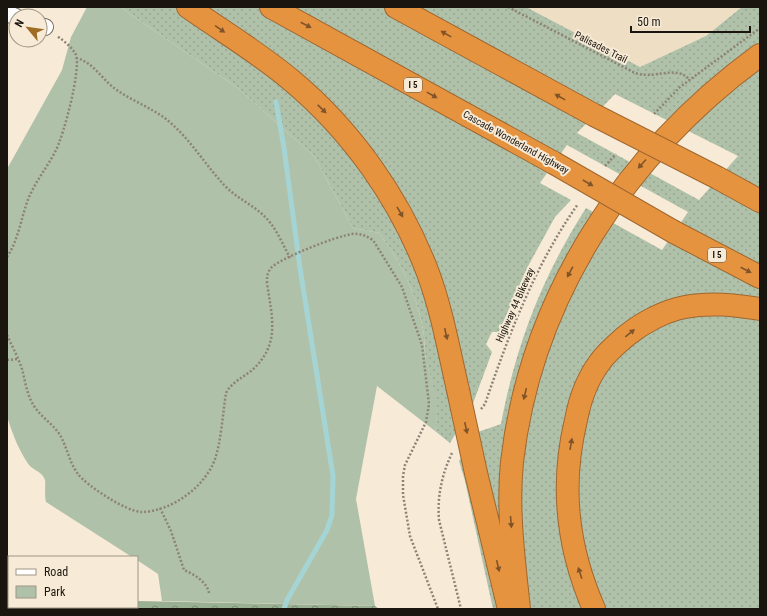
<svg xmlns="http://www.w3.org/2000/svg" width="767" height="616" font-family="'Roboto Condensed',sans-serif">
  <style>
    .built { fill: #eedec3 }
    .grass { fill: url(#grass-dots); fill-rule: evenodd }
    .forest { fill: url(#forest-crowns) }
    .green { fill: #b0c1aa }
    .lines { fill: none; stroke-linecap: round; stroke-linejoin: round }
    .stream { stroke: #a5d4d5; stroke-width: 5 }
    .street-casing { stroke: #7a6f5c; stroke-width: 18 }
    .highway-casing { stroke: #9f672f; stroke-width: 24 }
    .path { stroke: #8c8376; stroke-width: 2.5; stroke-dasharray: 2 2; stroke-linecap: butt }
    .street { stroke: #fff; stroke-width: 16 }
    .highway { stroke: #e69340; stroke-width: 22 }
    .highway-bridge-casing { stroke: #9f672f; stroke-width: 24; stroke-linecap: butt }
    .highway-bridge { stroke: #e69340; stroke-width: 22 }
    .oneway { fill: #805428 }
    .labels { text-anchor: middle; dominant-baseline: central; stroke-width: 4; stroke-linejoin: round; paint-order: stroke }
    .shield { fill: #f7ead6; stroke: #5c564b; stroke-width: 1 }
    .shield-label { font-size: 9px; font-weight: bold; fill: #1a160f }
    .street-label { font-size: 10px; fill: #1a160f; stroke: #f7ead6 }
  </style>
  <defs>
    <pattern id="grass-dots" width="8" height="8" patternUnits="userSpaceOnUse"><rect width="8" height="8" fill="#b0c1aa"/><path d="M2 2h.1M6 6h.1" fill="none" stroke="#97a591" stroke-width="1.8" stroke-linecap="round"/></pattern>
    <pattern id="forest-crowns" width="20" height="18" patternUnits="userSpaceOnUse"><rect width="20" height="18" fill="#9ab092"/><path d="M2 6a3 3 0 1 1 6 0M12 15a3 3 0 1 1 6 0" fill="none" stroke="#7d8e76"/></pattern>
  </defs>
  <rect width="100%" height="100%" fill="#f7ead6"/>
  <!-- built -->
  <path class="built" d="M526,7H742L706,36L640,67Z"/>
  <!-- grass -->
  <path class="grass" d="M120,7H526L640,67L706,36L742,7H760V609H493L465,481L459,461L478,432L501,424C516,344 542,277 586,208L662,250L688,212L567,145L540,183L571,200L555,217L527,268L499,332H492L486,344L492,352L472,406L450,443L435,431C440,406 432,384 426,360C424,350 425,339 423,329C416,293 401,262 379,233L353,228L314,156L239,89ZM615,94L738,156L699,200L577,133Z"/>
  <!-- forest -->
  <path class="forest" d="M137,601L375,606L379,609H97L96,607H137Z"/>
  <!-- green -->
  <path class="green" d="M87,7H120L239,89L314,156L353,228L379,233C401,262 416,293 423,329C425,339 424,350 426,359C432,384 441,406 435,431L377,386L356,499L375,606L162,601L158,574L137,560V557H132L46,502C44,493 46,485 45,480C42,471 34,471 29,465C19,451 12,433 7,416V169L62,70L71,37Z"/>
  <g class="lines">
    <!-- stream -->
    <path class="stream" d="M276,102L284,148L300,268L333,476L332,515L327,530L287,600L284,609"/>
    <!-- street casing -->
    <g class="street-casing">
      <path id="street" d="M7,13L16,17
        M40,26L45,27"/>
    </g>
    <!-- highway casing -->
    <g class="highway-casing">
      <path id="highway" d="M188,7C222,31 259,53 291,80C352,131 400,199 428,273C442,311 449,351 458,390
        M271,7L554,163
        M396,7L594,115
        M718,178L760,201
        M674,232L760,277
        M476,473L508,605
        M519,609C514,560 507,511 512,462C531,296 627,152 760,55
        M594,609C567,547 560,486 576,420C580,399 587,379 600,362C607,352 617,344 626,336C642,323 664,311 685,307C710,302 735,305 760,309"/>
    </g>
    <!-- path -->
    <path class="path" d="M508,7L635,73C656,80 676,64 690,80
      M76,58C93,62 101,78 114,88C130,100 150,107 166,119C190,138 205,165 226,187C237,198 251,204 262,214C275,225 282,243 290,258
      M654,114L680,87L760,28
      M605,166L616,154
      M7,257C19,239 21,217 29,197C36,181 48,166 56,150C64,134 81,70 76,55C72,47 64,41 57,36
      M7,335C12,346 18,357 22,369C25,381 27,395 34,406C41,417 53,424 60,435C67,447 69,462 78,474C87,486 127,512 142,512C172,511 205,487 215,459C221,442 223,412 226,393C231,383 242,378 251,371C281,345 272,318 267,283C267,277 267,273 271,268C280,258 337,236 352,234C360,233 366,236 373,240L402,287L422,345L429,404L426,422L405,465L403,476V495L410,536L438,609
      M7,360L18,359
      M481,409L485,404C509,334 535,265 578,204
      M452,453C442,474 437,496 439,520L461,609
      M160,508L171,531L184,570C194,574 207,582 209,593"/>
    <!-- street -->
    <use href="#street" class="street"/>
    <!-- highway -->
    <use href="#highway" class="highway"/>
    <!-- highway-bridge casing -->
    <g class="highway-bridge-casing">
      <path id="highway-bridge" d="M594,115L718,178
        M554,163L674,232
        M458,390L476,473"/>
    </g>
    <!-- highway-bridge -->
    <use href="#highway-bridge" class="highway-bridge"/>
  </g>
  <!-- one-way arrows -->
  <defs><path id="oneway-solid" d="M-6-.8H1V-3.2L6.5 0L1 3.2V.8H-6Z"/></defs>
  <g class="oneway">
    <use href="#oneway-solid" transform="translate(306 25) rotate(28)"/>
    <use href="#oneway-solid" transform="translate(220 29) rotate(35)"/>
    <use href="#oneway-solid" transform="translate(446 34) rotate(-151)"/>
    <use href="#oneway-solid" transform="translate(432 95) rotate(29)"/>
    <use href="#oneway-solid" transform="translate(560 97) rotate(-151)"/>
    <use href="#oneway-solid" transform="translate(322 109) rotate(44)"/>
    <use href="#oneway-solid" transform="translate(642 164) rotate(132)"/>
    <use href="#oneway-solid" transform="translate(588 183) rotate(30)"/>
    <use href="#oneway-solid" transform="translate(400 212) rotate(60)"/>
    <use href="#oneway-solid" transform="translate(746 270) rotate(28)"/>
    <use href="#oneway-solid" transform="translate(570 272) rotate(118)"/>
    <use href="#oneway-solid" transform="translate(630 333) rotate(-39)"/>
    <use href="#oneway-solid" transform="translate(446 334) rotate(77)"/>
    <use href="#oneway-solid" transform="translate(525 394) rotate(103)"/>
    <use href="#oneway-solid" transform="translate(466 428) rotate(78)"/>
    <use href="#oneway-solid" transform="translate(571 444) rotate(-80)"/>
    <use href="#oneway-solid" transform="translate(511 522) rotate(85)"/>
    <use href="#oneway-solid" transform="translate(498 566) rotate(77)"/>
    <use href="#oneway-solid" transform="translate(580 573) rotate(-108)"/>
  </g>
  <g class="labels">
    <!-- shield labels -->
    <g class="shield">
      <rect x="404" y="78" width="18" height="14" rx="3"/>
      <rect x="708" y="248" width="18" height="14" rx="3"/>
    </g>
    <g class="shield-label">
      <text x="413" y="85">I 5</text>
      <text x="717" y="255">I 5</text>
    </g>
    <!-- street labels -->
    <g class="street-label">
      <text transform="translate(601 47) rotate(27)">Palisades Trail</text>
      <text transform="translate(516 142) rotate(29)">Cascade Wonderland Highway</text>
      <text transform="translate(515 305) rotate(-66)">Highway 44 Bikeway</text>
    </g>
  </g>
  <!-- border -->
  <rect width="767" height="616" fill="none" stroke="#1a160f" stroke-width="16"/>
  <!-- legend -->
  <rect x="8" y="556" width="130" height="52" fill="#f7ead6" stroke="#9f9586"/>
  <rect x="16" y="569" width="20" height="6" fill="#ffffff" stroke="#9f9586"/>
  <text x="44" y="576" font-size="12" fill="#1a160f">Road</text>
  <rect x="16" y="586" width="20" height="12" fill="#b0c1aa" stroke="#9f9586"/>
  <text x="44" y="596" font-size="12" fill="#1a160f">Park</text>
  <!-- north arrow -->
  <g transform="translate(28 28) rotate(299)"><circle r="19" fill="#f7ead6" stroke="#9f9586"/>
  <path d="M0-3L7 15L0 10L-7 15Z" fill="#a06b24"/>
  <text y="-6" font-size="11" font-weight="bold" text-anchor="middle" fill="#1a160f">N</text>
  </g>
  <!-- scale -->
  <path d="M631 26v6h119v-6" fill="none" stroke="#1a160f" stroke-width="2"/>
  <text x="637" y="26" font-size="12" fill="#1a160f" stroke="#f7ead6" stroke-width="3" paint-order="stroke">50 m</text>
</svg>
